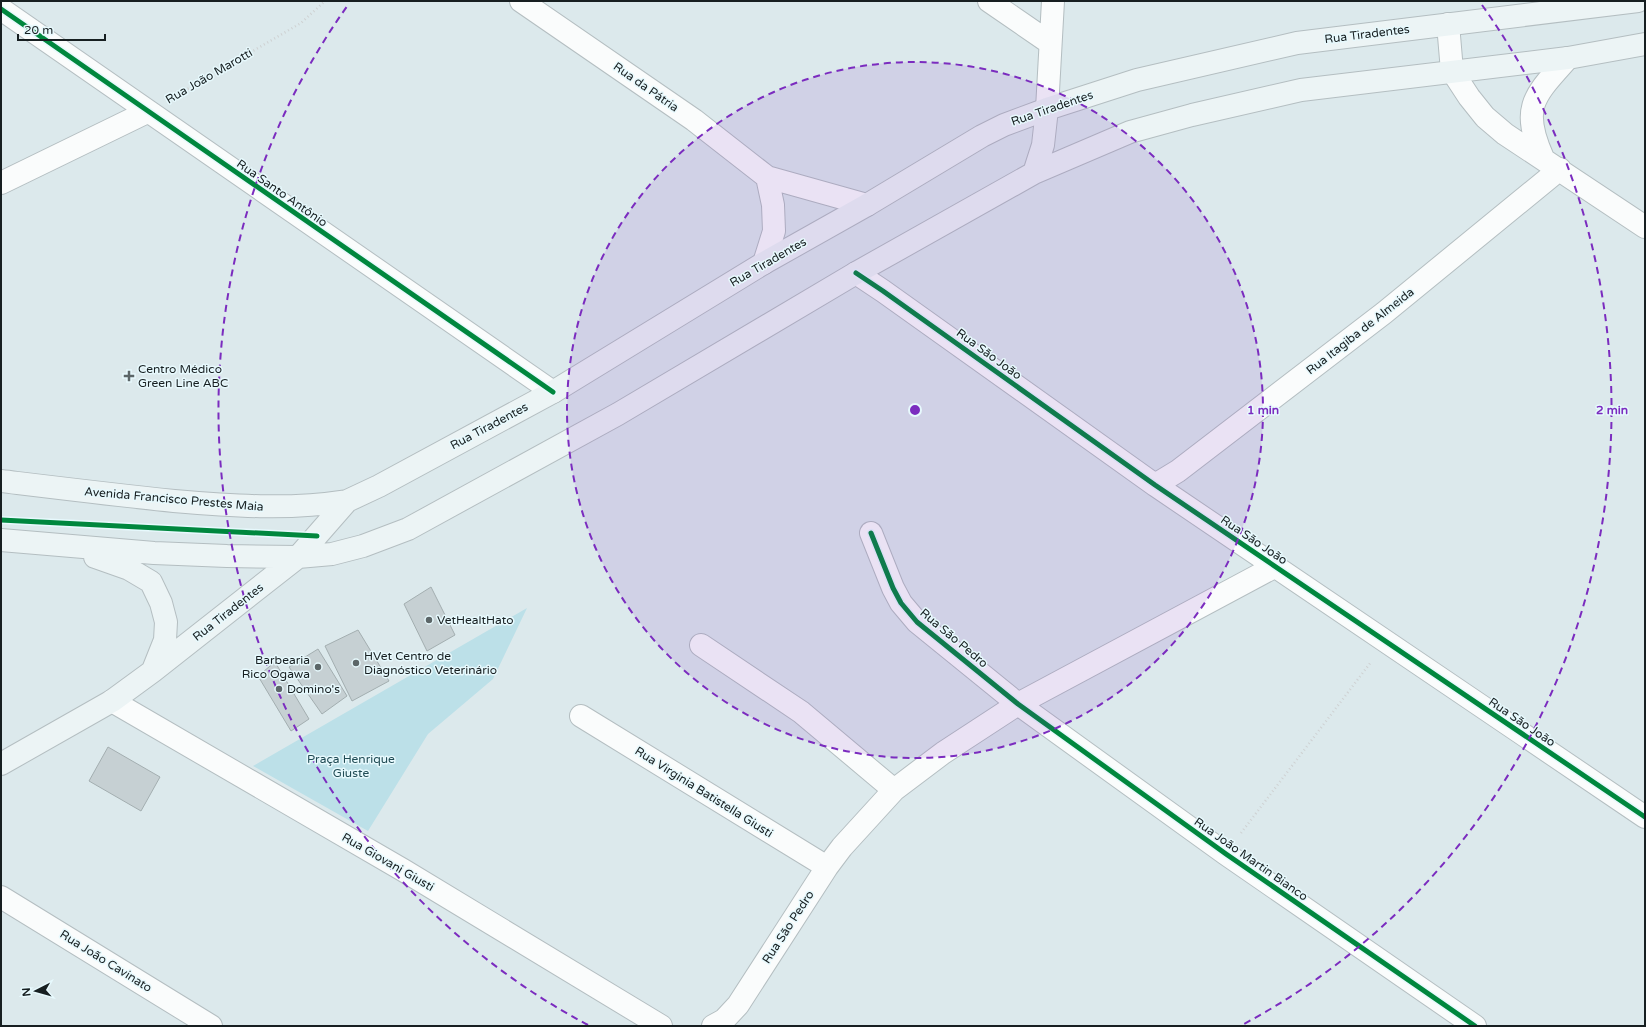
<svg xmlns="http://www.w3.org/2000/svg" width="1646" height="1027" font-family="'Varela Round',sans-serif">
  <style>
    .green { fill: #bce0e8 }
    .building { fill: #c6d0d3; stroke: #a3aeb0 }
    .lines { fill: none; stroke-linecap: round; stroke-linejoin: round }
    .street-casing { stroke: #b4bec1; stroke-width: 24 }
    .secondary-casing { stroke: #b4bec1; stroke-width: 24 }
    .path { stroke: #ced1d2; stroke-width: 2.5; stroke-dasharray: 1 3; stroke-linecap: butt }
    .street { stroke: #fafcfc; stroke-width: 22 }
    .secondary { stroke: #ecf4f5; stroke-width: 22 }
    .cycleway-casing { stroke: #e7f9fd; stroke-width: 8 }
    .cycleway { stroke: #00873e; stroke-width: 5 }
    .ring { fill: none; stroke: #7b2cbf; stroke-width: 2; stroke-dasharray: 7 5 }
    .poi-dot { fill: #5c6668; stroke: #e7f9fd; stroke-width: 1.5 }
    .labels { text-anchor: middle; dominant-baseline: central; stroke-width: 3; stroke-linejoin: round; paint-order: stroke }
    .street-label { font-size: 12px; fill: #171f21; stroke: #e7f9fd }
    .poi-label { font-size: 12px; fill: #171f21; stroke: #e7f9fd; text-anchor: start }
    .park-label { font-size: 12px; fill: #214c55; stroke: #e7f9fd }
    .centre { fill: #7b2cbf; stroke: #e7f9fd; stroke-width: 2 }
    .ring-label { font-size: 12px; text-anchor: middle; font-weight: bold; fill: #7b2cbf; stroke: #e7f9fd; stroke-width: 3; stroke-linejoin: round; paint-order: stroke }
  </style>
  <rect width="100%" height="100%" fill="#dce9ec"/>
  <!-- green -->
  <path class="green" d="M527,608L493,679L428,734L368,831L253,766Z"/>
  <!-- building -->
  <path class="building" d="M431,587L455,635L427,651L404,604Z
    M358,630L389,681L352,701L325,646Z
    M318,649L347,696L322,714L289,667Z
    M275,662L309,719L291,731L258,676Z
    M108,747L160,777L141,811L89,781Z"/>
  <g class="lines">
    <!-- street casing -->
    <g class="street-casing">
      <path id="street" d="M521,1L694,120L767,177L867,205
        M989,1L1050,43
        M1,9L553,392
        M1448,24L1452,71L1469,97L1485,117L1505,134L1645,227
        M1047,109L1053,1
        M1543,158C1520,107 1534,96 1568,58
        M1,183L147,112
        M764,263L774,231L773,205L767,177
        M856,273L883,291L1155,485L1645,817
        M1155,485L1178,471L1384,313L1560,169
        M871,533L893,588L901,603L917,622L1018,704L1226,854L1475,1026
        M701,645L801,712L894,790
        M112,701L403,870L661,1026
        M581,716L827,867
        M1,897L211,1026
        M713,1026L724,1020L738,1005L827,867L842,847L894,790L943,753L1018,704L1276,566"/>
    </g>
    <!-- secondary casing -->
    <g class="secondary-casing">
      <path id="secondary" d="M1034,173L1043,145L1047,109
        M1,481C59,488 116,495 174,501C232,506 289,510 347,501
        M1,540L154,553L227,556L298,557L332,554L363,546L408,529L618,414L856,273L1034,173L1130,132L1192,115L1301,90L1568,58L1645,44
        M95,557L129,569L151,582L161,603L166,622L165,640L153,670
        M1,764L112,701L153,671L298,557L347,501L379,486L553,392L764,263L867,205L982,136L1004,125L1047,109L1137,80L1297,43L1638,1"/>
    </g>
    <!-- path -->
    <path class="path" d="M174,97L301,23L325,1
      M1241,833L1371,662"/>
    <!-- street -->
    <use href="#street" class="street"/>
    <!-- secondary -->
    <use href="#secondary" class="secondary"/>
    <!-- cycleway casing -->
    <g class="cycleway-casing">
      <path id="cycleway" d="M1,9L553,392
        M856,273L883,291L1155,485L1645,817
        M1,520L317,536
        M871,533L893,588L901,603L917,622L1018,704L1226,854L1475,1026"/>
    </g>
    <!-- cycleway -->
    <use href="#cycleway" class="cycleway"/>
  </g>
  <!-- distance rings -->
  <circle cx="915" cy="410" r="348" fill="#7b2cbf" fill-opacity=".12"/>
  <g class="ring">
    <circle cx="915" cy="410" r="348"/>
    <path d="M588 1025A697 697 0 0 1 348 5M1482 5A697 697 0 0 1 1242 1025"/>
  </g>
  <!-- markers -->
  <g class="poi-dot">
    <path d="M127 370h4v4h4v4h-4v4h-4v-4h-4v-4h4z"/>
    <circle cx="429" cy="620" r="4"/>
    <circle cx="356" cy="663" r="4"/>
    <circle cx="318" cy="667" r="4"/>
    <circle cx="279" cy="689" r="4"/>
  </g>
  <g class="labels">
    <!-- street labels -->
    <g class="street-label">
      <text transform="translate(1367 34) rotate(-7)">Rua Tiradentes</text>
      <text transform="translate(209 76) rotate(-30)">Rua João Marotti</text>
      <text transform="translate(646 87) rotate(35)">Rua da Pátria</text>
      <text transform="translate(1052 108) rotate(-19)">Rua Tiradentes</text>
      <text transform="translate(282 193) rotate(35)">Rua Santo Antônio</text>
      <text transform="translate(768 262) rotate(-30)">Rua Tiradentes</text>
      <text transform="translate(1360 331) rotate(-38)">Rua Itagiba de Almeida</text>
      <text transform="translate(989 354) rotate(36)">Rua São João</text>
      <text transform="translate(489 426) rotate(-28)">Rua Tiradentes</text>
      <text transform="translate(174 499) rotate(5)">Avenida Francisco Prestes Maia</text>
      <text transform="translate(1254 540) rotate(34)">Rua São João</text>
      <text transform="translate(228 612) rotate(-38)">Rua Tiradentes</text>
      <text transform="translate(954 638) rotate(40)">Rua São Pedro</text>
      <text transform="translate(1522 722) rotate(34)">Rua São João</text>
      <text transform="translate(704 792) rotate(32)">Rua Virginia Batistella Giusti</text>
      <text transform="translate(1251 859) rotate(35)">Rua João Martin Bianco</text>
      <text transform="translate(388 862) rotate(30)">Rua Giovani Giusti</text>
      <text transform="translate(788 927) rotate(-57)">Rua São Pedro</text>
      <text transform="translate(106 961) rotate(32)">Rua João Cavinato</text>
    </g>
    <!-- poi labels -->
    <g class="poi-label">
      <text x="138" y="369">Centro Médico<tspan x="138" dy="14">Green Line ABC</tspan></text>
      <text x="437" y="620">VetHealtHato</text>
      <text x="364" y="656">HVet Centro de<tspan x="364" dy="14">Diagnóstico Veterinário</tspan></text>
      <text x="310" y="660" text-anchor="end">Barbearia<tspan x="310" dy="14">Rico Ogawa</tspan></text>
      <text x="287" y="689">Domino's</text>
    </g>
    <!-- park labels -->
    <g class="park-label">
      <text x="351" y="759">Praça Henrique<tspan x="351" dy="14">Giuste</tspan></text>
    </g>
  </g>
  <circle cx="915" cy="410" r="6" class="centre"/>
  <g class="ring-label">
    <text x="1263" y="414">1 min</text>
    <text x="1612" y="414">2 min</text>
  </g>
  <!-- border -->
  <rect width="1646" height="1027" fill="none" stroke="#171f21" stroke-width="4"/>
  <!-- north arrow -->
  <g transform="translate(36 991) rotate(264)" stroke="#e7f9fd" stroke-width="3" paint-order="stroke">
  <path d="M0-3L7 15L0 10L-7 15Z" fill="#171f21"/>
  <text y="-6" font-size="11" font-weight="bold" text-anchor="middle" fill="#171f21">N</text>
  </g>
  <!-- scale -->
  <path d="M18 34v6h87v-6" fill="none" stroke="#171f21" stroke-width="2"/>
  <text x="24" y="34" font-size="12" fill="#171f21" stroke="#e7f9fd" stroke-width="3" paint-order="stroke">20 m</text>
</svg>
